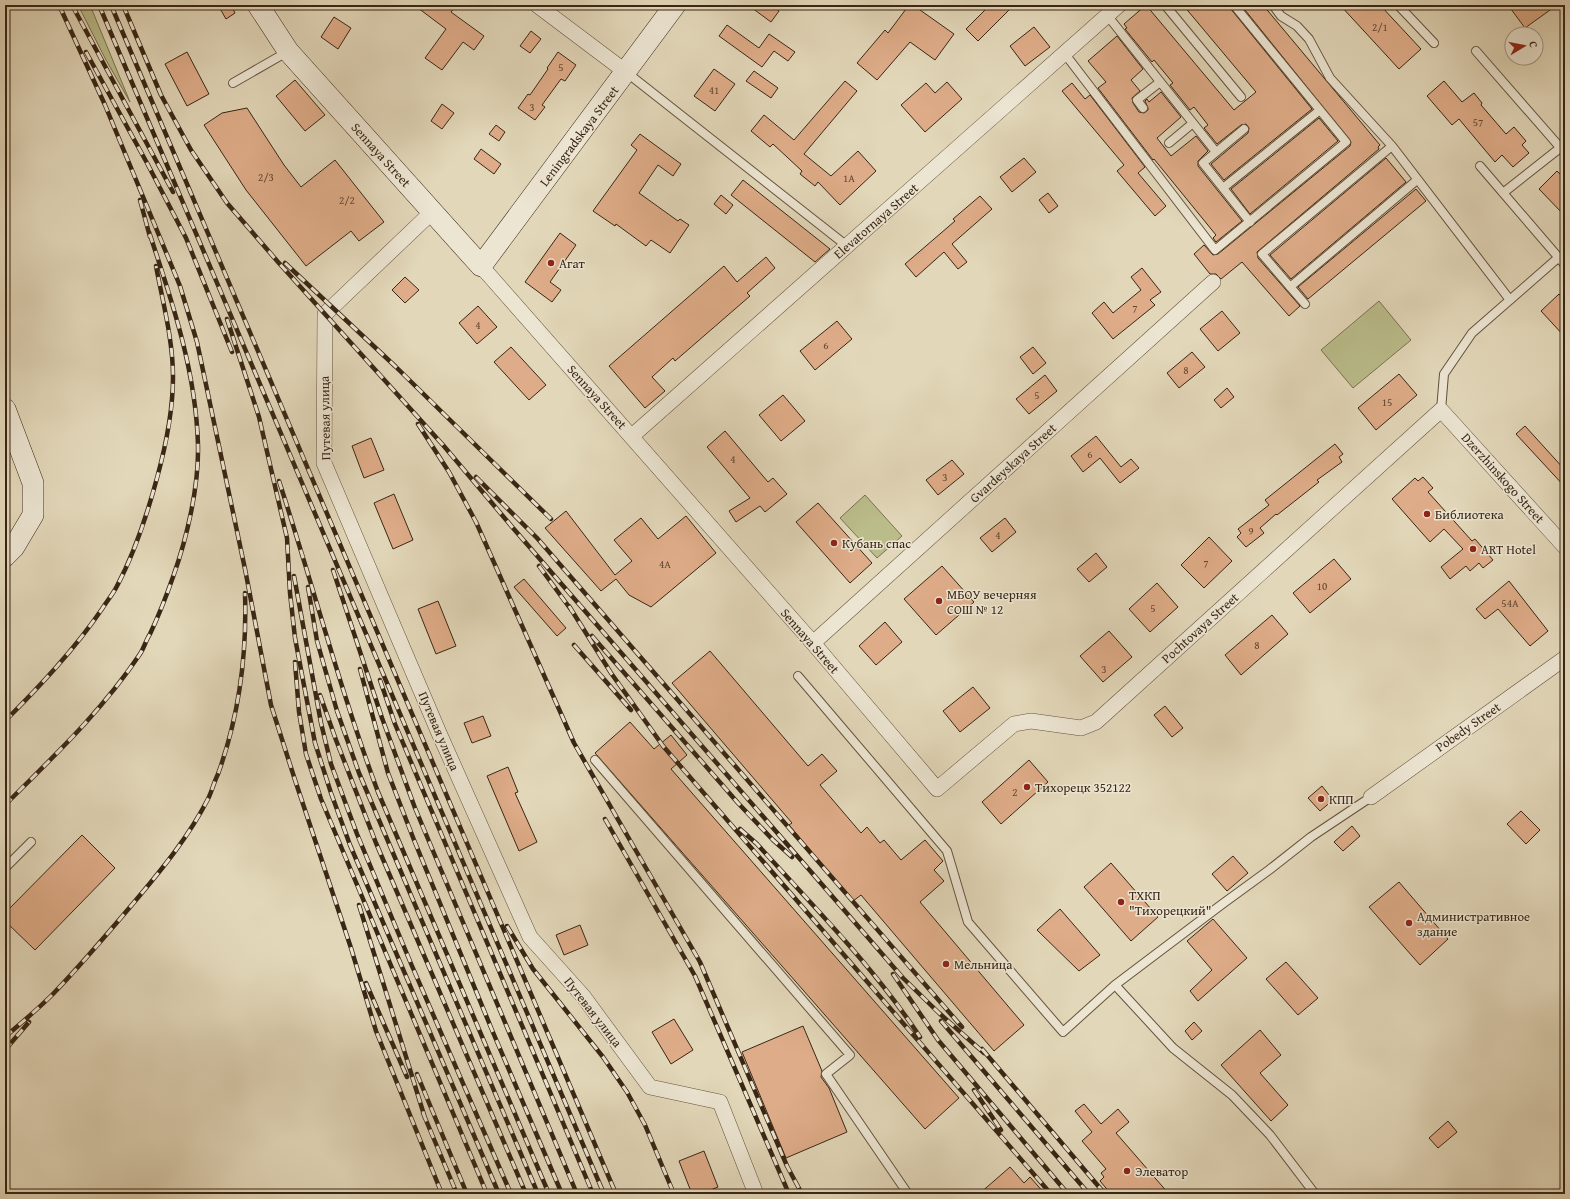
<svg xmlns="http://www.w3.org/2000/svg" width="1570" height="1199" font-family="'Gentium Book Plus',serif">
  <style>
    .green { fill: #babc8a; stroke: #7a714f }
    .building { fill: #deac88; stroke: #392614 }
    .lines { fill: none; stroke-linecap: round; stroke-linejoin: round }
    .lane-casing { stroke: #63523d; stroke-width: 10 }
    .street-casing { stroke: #63523d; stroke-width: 16 }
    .secondary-casing { stroke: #392614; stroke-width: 22 }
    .lane { stroke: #ece5d2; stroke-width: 8 }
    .street { stroke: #ece5d2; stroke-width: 15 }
    .secondary { stroke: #ece5d2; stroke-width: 21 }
    .rail-casing { stroke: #392614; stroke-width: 4.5 }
    .rail { stroke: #ece5d2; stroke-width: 3; stroke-dasharray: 9; stroke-linecap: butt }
    .poi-dot { fill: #8f2418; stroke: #ece5d2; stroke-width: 1.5 }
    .labels { text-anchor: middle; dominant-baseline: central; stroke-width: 3; stroke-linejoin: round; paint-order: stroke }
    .number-label { font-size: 11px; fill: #624831 }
    .street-label { font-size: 13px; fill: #392614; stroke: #ece5d2 }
    .poi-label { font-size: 13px; fill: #392614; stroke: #ece5d2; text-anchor: start }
  </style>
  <rect width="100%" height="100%" fill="#e2d7b9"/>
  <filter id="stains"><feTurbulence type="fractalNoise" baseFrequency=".005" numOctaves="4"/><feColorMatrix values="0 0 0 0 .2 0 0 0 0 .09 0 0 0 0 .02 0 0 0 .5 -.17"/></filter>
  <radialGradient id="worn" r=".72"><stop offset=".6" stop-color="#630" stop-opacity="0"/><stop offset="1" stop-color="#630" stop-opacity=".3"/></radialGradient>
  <!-- green -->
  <path class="green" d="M78,5H90L130,102L106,60Z
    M1379,301L1411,340L1353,388L1321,350Z
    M865,495L902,536L877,558L840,518Z"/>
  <!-- building -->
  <path class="building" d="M218,5H231L235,13L226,19Z
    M414,5H457L451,12L484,36L474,50L463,42L442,70L425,58L446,29Z
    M748,5H771L779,11L771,22Z
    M909,5H913L954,34L935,60L910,42L877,80L857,63L885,30L888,33Z
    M990,5H1014L978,41L966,29Z
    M1146,5L1234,110L1256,92L1183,5H1229L1230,8L1312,109L1224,180L1211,164L1248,133L1249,128L1246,124L1241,125L1217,144L1204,128L1208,125L1194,107L1190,110L1170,85L1173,83L1154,60L1152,62L1125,29L1127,28L1124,24Z
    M1241,5H1263L1380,145L1378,147L1379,149L1257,252L1258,258L1300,306L1289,316L1242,262L1221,279L1216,274H1210L1194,254L1204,245L1213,255L1218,254L1350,146L1351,142Z
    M1340,5H1380L1421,49L1399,69Z
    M1508,5H1557L1525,28Z
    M334,17L351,28L338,49L321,37Z
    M727,25L759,48L769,34L795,52L788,61L774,51L762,67L719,36Z
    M1034,27L1050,47L1025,66L1010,46Z
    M531,31L541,39L530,53L520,46Z
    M1117,36L1143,69L1131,80L1140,91L1132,98L1133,103L1139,112L1144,113L1148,110V108L1145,101L1147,99L1149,102L1161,92L1181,117L1157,138L1171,156L1196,136L1208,151L1198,161V166L1242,221L1216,242L1213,238L1216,235L1154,159L1153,160L1098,88L1106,82L1088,61Z
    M187,52L209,94L187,106L165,64Z
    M558,52L576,65L565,81L561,79L542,105L545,107L535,120L518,108L528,94L530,95L548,69L547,68Z
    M714,69L735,84L715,111L694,96Z
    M754,71L778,88L771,98L746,81Z
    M295,80L325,115L305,131L276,96Z
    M845,81L857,91L804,154L831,176L858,151L876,171L840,205L818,182L815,186L800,174L802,171L773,144L770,147L751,131L764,115L794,140Z
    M1444,81L1462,102L1474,93L1482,103L1481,105L1506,134L1514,127L1526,141L1522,145L1529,153L1513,167L1502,155L1495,162L1459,119L1452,125L1427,96Z
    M947,82L962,99L925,132L901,105L926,83L935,93Z
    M1072,83L1085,99L1090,95L1145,167L1138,173L1166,206L1155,216L1117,171L1124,165L1062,91Z
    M442,104L454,113L442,129L431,121Z
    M247,108L284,165L301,187L335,160L384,222L359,241L351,231L306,266L246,190L204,125L222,113Z
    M1319,118L1338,141L1250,214L1231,189Z
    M496,125L505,132L499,141L489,134Z
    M640,134L681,164L673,176L658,165L639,193L678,221L680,219L689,225L670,253L651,240L646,246L616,224L615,226L593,211L637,150L631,145Z
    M481,149L501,164L494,174L474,159Z
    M1024,158L1036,172L1012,192L1000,177Z
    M1386,158L1406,182L1291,279L1270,255Z
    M1557,171L1565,179V216L1539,189Z
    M743,180L830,249L815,262L731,195Z
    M1416,189L1426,201L1308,299L1298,287Z
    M1048,193L1058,206L1049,213L1039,200Z
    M721,195L733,205L726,214L714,204Z
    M980,196L992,209L952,244L967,262L958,269L944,252L916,277L905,264L955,221L953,219Z
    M560,233L576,245L550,282L561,290L552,302L525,282Z
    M766,257L775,268L747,293L750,296L675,361L673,358L652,377L665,391L645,408L609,366L724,266L737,282Z
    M1142,268L1161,292L1150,300L1155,305L1113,339L1092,313L1104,302L1113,313L1141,290L1131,277Z
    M405,277L419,290L405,303L392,290Z
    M1559,294L1565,301V337L1541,311Z
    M478,306L497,327L477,344L459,323Z
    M1222,311L1240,333L1218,351L1200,329Z
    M837,321L852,339L815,370L800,351Z
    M511,347L546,385L529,400L494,362Z
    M1033,347L1046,363L1033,374L1020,357Z
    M1192,352L1205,367L1179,388L1167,373Z
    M1399,374L1417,395L1376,430L1358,408Z
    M1045,375L1057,391L1029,414L1016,399Z
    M1227,388L1234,397L1221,408L1214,400Z
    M783,395L805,421L781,441L759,415Z
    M1525,426L1565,470V487L1516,434Z
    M725,431L768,482L773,478L787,494L765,512L760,506L736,522L729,511L750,498L707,447Z
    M1096,436L1121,467L1131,459L1139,468L1120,483L1100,458L1083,472L1071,456Z
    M371,438L384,470L364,478L352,446Z
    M1335,444L1343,454L1339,457L1342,462L1317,480L1319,482L1277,515L1276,514L1260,528L1264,533L1246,547L1237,537L1241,533L1238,529L1269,505L1265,500Z
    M952,460L964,474L938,495L926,480Z
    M1423,477L1433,488L1428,492L1472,541L1475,539L1493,560L1483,568L1479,563L1470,571L1466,566L1450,579L1441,567L1463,549L1444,529L1430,542L1392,499L1415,478L1418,481Z
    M394,494L413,540L393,549L374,503Z
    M818,503L872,563L850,583L796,522Z
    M566,511L615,575L632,561L614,540L641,518L658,539L686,516L716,553L651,607L629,595L616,579L601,591L545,528Z
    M1005,518L1016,532L992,552L980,538Z
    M1209,537L1232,561L1204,588L1181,565Z
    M1096,553L1107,567L1089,582L1077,569Z
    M1334,559L1351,579L1310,613L1293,593Z
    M942,566L974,602L936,635L904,599Z
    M524,579L566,628L557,636L514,587Z
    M1509,581L1548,631L1530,646L1498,609L1485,619L1476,609Z
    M1157,583L1178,607L1150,632L1129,609Z
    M438,601L456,646L436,654L418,609Z
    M1272,615L1288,634L1241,675L1225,655Z
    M885,622L902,642L876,665L859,646Z
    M1109,631L1132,657L1103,682L1080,656Z
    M710,651L808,766L822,754L837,771L820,785L861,833L867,827L880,843L884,840L901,860L925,840L943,861L934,870L944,881L920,902L1024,1025L994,1051L861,895L853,901L789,825L792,823L672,683Z
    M973,687L990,708L960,732L943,711Z
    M1165,706L1183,728L1172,737L1154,715Z
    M483,716L491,736L472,743L464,723Z
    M630,722L654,749L671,735L687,755L671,769L959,1098L925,1129L595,753Z
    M1029,760L1048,782L1001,824L982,802Z
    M508,767L518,792L515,793L537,842L519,851L487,776Z
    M1322,786L1333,800L1320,811L1308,798Z
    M1521,811L1540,830L1526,844L1507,824Z
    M1352,826L1360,836L1343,851L1334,842Z
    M82,835L115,868L35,950L5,921V913Z
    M1233,856L1248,873L1227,891L1212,874Z
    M1111,863L1158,917L1131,941L1084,887Z
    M1399,882L1448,939L1420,965L1369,907Z
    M1060,909L1100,955L1079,971L1037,930Z
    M1213,919L1247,958L1198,1001L1190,991L1212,970L1187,941Z
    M580,925L588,945L564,955L556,935Z
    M1286,962L1318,998L1298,1015L1266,979Z
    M674,1019L693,1050L671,1064L652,1032Z
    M1194,1022L1202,1031L1192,1040L1185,1031Z
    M803,1026L822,1071L821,1077L829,1088L847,1132L786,1158L742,1052Z
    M1260,1030L1281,1055L1260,1073L1288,1105L1271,1121L1221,1065Z
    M1084,1104L1101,1124L1118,1109L1129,1122L1116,1133L1169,1194H1111L1100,1181L1104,1177L1101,1173L1106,1169L1082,1141L1092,1132L1075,1111Z
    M1448,1121L1457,1132L1438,1148L1429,1138Z
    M704,1151L718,1187L700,1194H692L679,1161Z
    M1010,1167L1024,1183L1030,1177L1045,1194H979Z"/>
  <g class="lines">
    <!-- lane casing -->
    <g class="lane-casing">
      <path id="lane" d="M1165,5L1241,97
        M1273,5L1281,16L1297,26L1309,39L1330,78L1392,146
        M1398,5L1434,43
        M1107,15L1216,152
        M1476,51L1565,153
        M1065,54L1215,250L1346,142L1234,5
        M626,72L847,246
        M233,83L287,52
        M1143,108L1137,100L1160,82
        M1244,129L1203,163L1250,222
        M1169,143L1193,123
        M1480,166L1565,265
        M1223,188L1320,110
        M1503,193L1560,148
        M1290,287L1417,180
        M1305,304L1262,254L1392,146L1510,300
        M1441,410L1444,374L1472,333L1559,257
        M798,676L947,851L968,922L1063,1032L1115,985L1221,905L1269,870L1311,837L1371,797
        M595,760L850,1055L826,1074L908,1194
        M5,868L31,842
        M1115,985L1173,1048L1232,1095L1270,1135L1315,1194"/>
    </g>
    <!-- street casing -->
    <g class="street-casing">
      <path id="street" d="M537,5L626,72
        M432,212L325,314L324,463L439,733L530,937L583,996L650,1087L720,1102L756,1194
        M481,266L813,643L937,789L1014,724L1031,721L1081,728L1096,722L1441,410L1565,547
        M632,436L1119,5
        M813,643L1213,282
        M1371,797L1565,658"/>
    </g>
    <!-- secondary casing -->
    <g class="secondary-casing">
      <path id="secondary" d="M258,5L288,51L481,266L675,5
        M5,409L33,483V515L14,547L5,556"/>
    </g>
    <!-- lane -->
    <use href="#lane" class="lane"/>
    <!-- street -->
    <use href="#street" class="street"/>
    <!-- secondary -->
    <use href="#secondary" class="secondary"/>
    <!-- rail casing -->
    <g class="rail-casing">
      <path id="rail" d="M59,5L105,105L180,286L197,342L245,569L271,705L295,780L351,948L376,1031L442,1194
        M72,5L173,192
        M99,5L604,1194
        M111,5L616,1194
        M123,5L161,95L191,150L227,203L278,262L443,445L513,528L903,978L939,1013L984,1053
        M86,52L147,163L186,238L232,352
        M140,200L150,237
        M285,263L396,367L551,519
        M227,319L259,417L287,538L290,593L295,638L315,743L331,793L350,845L499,1194
        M418,424L449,472L476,522L574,743L700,962L787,1166L802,1194
        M476,477L537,538L962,1027
        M279,481C313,585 340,690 378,792L549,1194
        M539,566L572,611
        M333,570L382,718L415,808L577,1194
        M294,576L321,723L331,764L357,834L412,966L511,1194
        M308,587L317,641L337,711L359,773L538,1194
        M569,606L611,673L663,746L1051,1194
        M592,636L738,803L773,840L792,857
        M574,645L631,710
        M295,662L299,712L306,754L321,799L487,1194
        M360,669L388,773L414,840L492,1030L562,1194
        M380,680L395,724L593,1194
        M320,695L336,740L376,843L526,1194
        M5,721C40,686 74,650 102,609C107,601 113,594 117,586C135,552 147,515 157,478C166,445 173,412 173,377C173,340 163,303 156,266
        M5,805C53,757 102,711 140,654C144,648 146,640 150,634C159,615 166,597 173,577C187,538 199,486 198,445C196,371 172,301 149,232
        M605,819L695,976L789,1194
        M740,829L757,844C813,906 874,967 920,1037
        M359,905L425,1118
        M507,926L533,969L603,1057L627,1092L645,1125L674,1194
        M893,974L938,1040L1068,1194
        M366,983L407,1077
        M941,1021L1089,1194
        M5,1037C21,1023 37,1010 52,995C81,965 109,932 136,900C163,868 189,836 208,799C212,791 214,782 218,774C239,716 247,654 245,593
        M982,1049L1105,1194
        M5,1050L29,1022
        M417,1074L467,1194
        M974,1090L1001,1130
        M423,1113L457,1194"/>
    </g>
    <!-- rail -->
    <use href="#rail" class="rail"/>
  </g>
  <!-- markers -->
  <g class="poi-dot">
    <circle cx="551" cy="263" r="4"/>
    <circle cx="1427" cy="514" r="4"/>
    <circle cx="834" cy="543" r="4"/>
    <circle cx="1473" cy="549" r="4"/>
    <circle cx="939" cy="601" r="4"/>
    <circle cx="1027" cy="787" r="4"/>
    <circle cx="1321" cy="799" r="4"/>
    <circle cx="1121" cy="902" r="4"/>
    <circle cx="1409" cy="923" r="4"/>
    <circle cx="946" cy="964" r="4"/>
    <circle cx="1127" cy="1171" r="4"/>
  </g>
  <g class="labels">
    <!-- number labels -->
    <g class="number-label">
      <text x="1380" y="27">2/1</text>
      <text x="561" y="67">5</text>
      <text x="714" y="90">41</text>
      <text x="532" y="107">3</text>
      <text x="1478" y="122">57</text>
      <text x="266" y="177">2/3</text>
      <text x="849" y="178">1А</text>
      <text x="347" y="200">2/2</text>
      <text x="1135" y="308">7</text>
      <text x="478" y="325">4</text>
      <text x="826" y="345">6</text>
      <text x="1186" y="370">8</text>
      <text x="1037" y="395">5</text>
      <text x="1387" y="402">15</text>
      <text x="1090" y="454">6</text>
      <text x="733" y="459">4</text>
      <text x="945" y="477">3</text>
      <text x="1251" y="531">9</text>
      <text x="998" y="535">4</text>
      <text x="1206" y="563">7</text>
      <text x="665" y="564">4А</text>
      <text x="1322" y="586">10</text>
      <text x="1510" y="603">54А</text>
      <text x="1153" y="608">5</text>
      <text x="1257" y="645">8</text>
      <text x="1104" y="669">3</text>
      <text x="1015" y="792">2</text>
    </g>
    <!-- street labels -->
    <g class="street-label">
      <text transform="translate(579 136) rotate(-53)">Leningradskaya Street</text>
      <text transform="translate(381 155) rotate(48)">Sennaya Street</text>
      <text transform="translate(876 221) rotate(-41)">Elevatornaya Street</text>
      <text transform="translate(597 397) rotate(48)">Sennaya Street</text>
      <text transform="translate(325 418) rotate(-91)">Путевая улица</text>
      <text transform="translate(1013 463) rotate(-42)">Gvardeyskaya Street</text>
      <text transform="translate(1503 478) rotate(48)">Dzerzhinskogo Street</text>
      <text transform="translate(1200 628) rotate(-42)">Pochtovaya Street</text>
      <text transform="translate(810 641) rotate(49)">Sennaya Street</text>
      <text transform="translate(1468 727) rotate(-35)">Pobedy Street</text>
      <text transform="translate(439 731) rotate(67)">Путевая улица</text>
      <text transform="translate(593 1012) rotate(52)">Путевая улица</text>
    </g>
    <!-- poi labels -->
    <g class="poi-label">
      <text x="559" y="263">Агат</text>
      <text x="1435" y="514">Библиотека</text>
      <text x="842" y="543">Кубань спас</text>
      <text x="1481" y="549">ART Hotel</text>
      <text x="947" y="594">МБОУ вечерняя<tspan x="947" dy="15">СОШ № 12</tspan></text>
      <text x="1035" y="787">Тихорецк 352122</text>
      <text x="1329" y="799">КПП</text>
      <text x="1129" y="895">ТХКП<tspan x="1129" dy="15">"Тихорецкий"</tspan></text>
      <text x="1417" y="916">Административное<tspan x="1417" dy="15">здание</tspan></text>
      <text x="954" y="964">Мельница</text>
      <text x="1135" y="1171">Элеватор</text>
    </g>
  </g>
  <!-- margin -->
  <rect width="1570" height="1199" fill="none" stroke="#e2d7b9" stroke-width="20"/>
  <rect x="6" y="6" width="1558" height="1187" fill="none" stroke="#392614" stroke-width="2"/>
  <rect x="10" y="10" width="1550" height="1179" fill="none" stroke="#392614"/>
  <!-- north arrow -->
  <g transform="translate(1524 46) rotate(80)"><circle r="19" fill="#ece5d2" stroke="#a49986"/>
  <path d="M0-3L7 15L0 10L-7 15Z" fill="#8f2418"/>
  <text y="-6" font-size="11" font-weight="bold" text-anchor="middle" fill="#392614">С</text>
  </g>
  <rect width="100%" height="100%" filter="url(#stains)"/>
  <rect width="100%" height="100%" fill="url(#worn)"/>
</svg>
